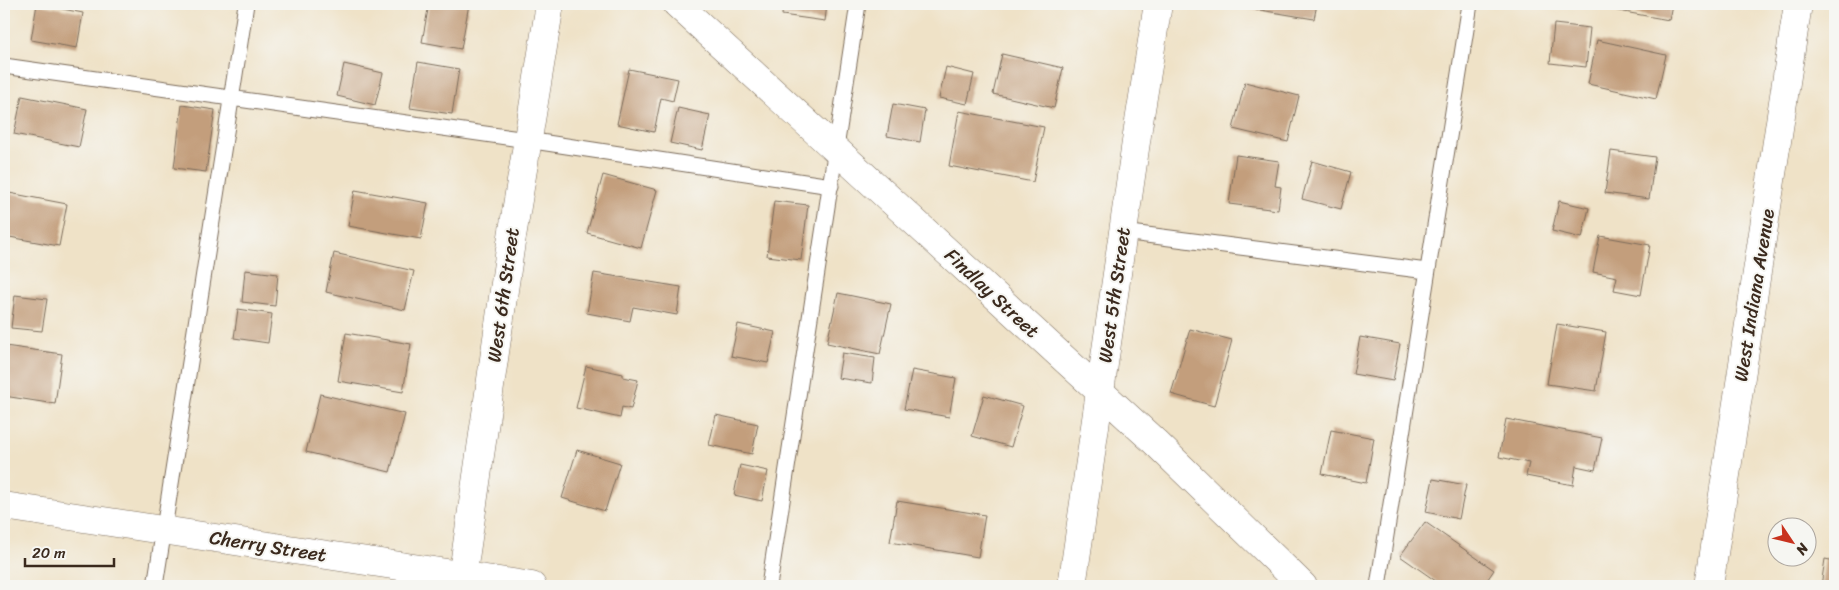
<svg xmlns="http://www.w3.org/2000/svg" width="1839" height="590" font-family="Sriracha,sans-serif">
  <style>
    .building { fill: #c39e7b }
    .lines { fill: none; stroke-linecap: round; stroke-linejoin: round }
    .lane-casing { stroke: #7a6a59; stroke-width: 17 }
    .street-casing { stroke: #7a6a59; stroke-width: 29 }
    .secondary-casing { stroke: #7a6a59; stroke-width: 29 }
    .lane { stroke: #fff; stroke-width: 15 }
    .street { stroke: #fff; stroke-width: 28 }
    .secondary { stroke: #fff; stroke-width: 28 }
    .labels { text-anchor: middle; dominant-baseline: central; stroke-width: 4; stroke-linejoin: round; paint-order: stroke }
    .street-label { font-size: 19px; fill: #3b2a1e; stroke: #f6f6f2 }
  </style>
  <rect width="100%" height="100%" fill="#f6f6f2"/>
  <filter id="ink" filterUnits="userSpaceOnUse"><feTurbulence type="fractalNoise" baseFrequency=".02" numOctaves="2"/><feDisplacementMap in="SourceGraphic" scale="10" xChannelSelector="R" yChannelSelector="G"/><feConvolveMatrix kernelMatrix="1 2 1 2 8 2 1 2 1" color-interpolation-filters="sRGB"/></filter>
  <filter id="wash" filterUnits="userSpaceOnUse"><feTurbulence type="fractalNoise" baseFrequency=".0096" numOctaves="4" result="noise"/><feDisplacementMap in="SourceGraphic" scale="20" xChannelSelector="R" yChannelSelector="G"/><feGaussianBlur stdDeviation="1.12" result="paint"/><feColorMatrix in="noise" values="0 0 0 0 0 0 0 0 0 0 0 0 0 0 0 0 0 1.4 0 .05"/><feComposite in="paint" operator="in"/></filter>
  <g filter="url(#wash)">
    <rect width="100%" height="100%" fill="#efe2c7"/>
    <g id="blocks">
      <!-- building -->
      <path class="building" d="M37,4L83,13L77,48L31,40Z
        M429,4H469L461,49L422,42Z
        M783,4H827L825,21L782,15Z
        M1249,4H1317L1314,19L1248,8Z
        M1603,4H1672L1669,20L1602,8Z
        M1554,24L1590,28L1586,67L1550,63Z
        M1597,40L1666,55L1656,99L1588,84Z
        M1002,54L1063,68L1054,108L993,94Z
        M418,62L459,69L452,114L410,108Z
        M344,64L383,73L375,105L337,96Z
        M946,67L974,74L967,104L939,98Z
        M629,69L678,79L673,101L661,98L654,132L617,124Z
        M1245,82L1299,96L1288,142L1233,129Z
        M22,96L87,109L79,147L14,134Z
        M893,104L925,110L920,142L887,136Z
        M182,105L215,110L206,172L174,168Z
        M678,108L710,115L702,150L670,143Z
        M959,111L1044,127L1033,182L949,166Z
        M1611,151L1655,157L1649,199L1605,193Z
        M1236,155L1279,161L1275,186L1281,187L1278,210L1229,204Z
        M1312,161L1351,172L1341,209L1302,199Z
        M603,175L657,190L641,248L587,233Z
        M355,190L428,203L421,239L348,226Z
        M4,192L67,204L59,246L4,236Z
        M774,201L808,205L801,260L767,256Z
        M1559,201L1589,208L1582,238L1552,231Z
        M1600,236L1650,245L1641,295L1614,290L1617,277L1593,272Z
        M334,253L414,271L405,310L326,292Z
        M245,270L278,274L275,306L242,302Z
        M594,273L681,287L677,315L633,307L630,321L587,313Z
        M838,293L891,304L880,354L827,343Z
        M15,295L47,299L42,331L11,328Z
        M238,309L272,314L268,343L234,338Z
        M738,324L775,332L768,363L731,356Z
        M1557,324L1606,332L1596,391L1547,384Z
        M1190,329L1232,340L1214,406L1171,394Z
        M346,333L411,344L403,392L338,381Z
        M1360,337L1400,344L1393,381L1353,374Z
        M5,346L62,354L55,404L4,396Z
        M842,353L875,358L872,383L838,378Z
        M586,366L623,374V377L638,380L631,409L622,407L620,418L576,408Z
        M912,370L956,378L949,417L904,409Z
        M320,394L405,414L390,472L306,452Z
        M984,395L1023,406L1011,447L972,436Z
        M716,415L758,424L752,454L709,445Z
        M1506,419L1602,438L1595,470L1576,466L1573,485L1526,476L1529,463L1499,457Z
        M1331,430L1374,438L1366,483L1322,474Z
        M577,450L620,463L605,511L562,498Z
        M740,465L768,471L762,501L734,495Z
        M1433,479L1466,485L1459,519L1426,512Z
        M897,501L985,515L978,557L890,542Z
        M1425,522L1494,570L1483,586H1443L1400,556Z
        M1825,559L1835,561V586H1821Z"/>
    </g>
  </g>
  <g filter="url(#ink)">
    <use href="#blocks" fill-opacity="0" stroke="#7a6a59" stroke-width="1"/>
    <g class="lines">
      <!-- lane casing -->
      <g class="lane-casing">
        <path id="lane" d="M4,66L527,140L831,186
          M1123,232L1427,271
          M155,586L246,4
          M769,586L858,4
          M1378,586L1470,4"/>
      </g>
      <!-- street casing -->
      <g class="street-casing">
        <path id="street" d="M677,4L1155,442L1303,586
          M4,506L532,586
          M461,586L510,249L550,4
          M1072,586L1138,128L1158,4"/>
      </g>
      <!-- secondary casing -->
      <g class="secondary-casing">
        <path id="secondary" d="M1709,586L1798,4"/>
      </g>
      <!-- lane -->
      <use href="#lane" class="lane"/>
      <!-- street -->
      <use href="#street" class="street"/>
      <!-- secondary -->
      <use href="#secondary" class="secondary"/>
    </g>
  </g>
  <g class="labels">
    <!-- street labels -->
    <g class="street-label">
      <text transform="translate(992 293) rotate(43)">Findlay Street</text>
      <text transform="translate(503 295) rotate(-82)">West 6th Street</text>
      <text transform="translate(1114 295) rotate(-82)">West 5th Street</text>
      <text transform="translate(1754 295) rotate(-81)">West Indiana Avenue</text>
      <text transform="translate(268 546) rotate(9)">Cherry Street</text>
    </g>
  </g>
  <!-- margin -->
  <rect width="1839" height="590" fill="none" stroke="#f6f6f2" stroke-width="20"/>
  <!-- north arrow -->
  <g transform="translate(1792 542) rotate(125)"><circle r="24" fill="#f6f6f2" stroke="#aba49d"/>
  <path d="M0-4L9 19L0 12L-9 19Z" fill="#c8321e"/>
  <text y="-8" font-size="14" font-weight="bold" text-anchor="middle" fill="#3b2a1e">N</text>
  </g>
  <!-- scale -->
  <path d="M25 558v8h89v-8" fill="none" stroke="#3b2a1e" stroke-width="2.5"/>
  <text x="32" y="558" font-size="15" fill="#3b2a1e" stroke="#f6f6f2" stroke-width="4" paint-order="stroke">20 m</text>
</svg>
